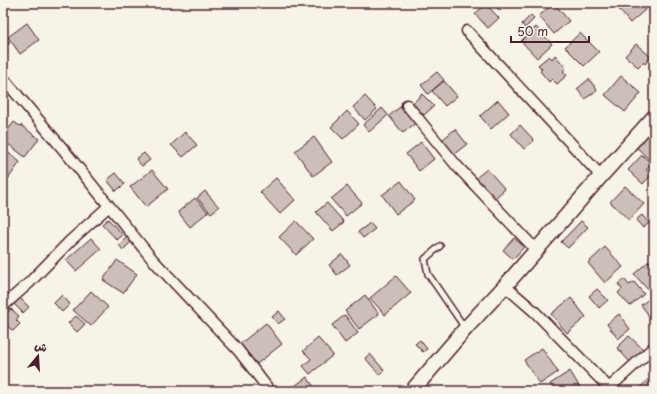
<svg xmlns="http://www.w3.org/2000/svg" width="657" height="394" font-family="'Playpen Sans','Playpen Sans Arabic',sans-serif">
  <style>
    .water { fill: #bcaaa7; stroke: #8e7275 }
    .building { fill: #ccbfb9; stroke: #4a1f2b }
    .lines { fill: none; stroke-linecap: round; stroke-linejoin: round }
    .lane-casing { stroke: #4a1f2b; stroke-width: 8 }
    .street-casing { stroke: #4a1f2b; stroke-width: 13 }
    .secondary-casing { stroke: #4a1f2b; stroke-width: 17 }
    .lane { stroke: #f7f3e8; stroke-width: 5 }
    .street { stroke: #f7f3e8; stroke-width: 10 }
    .secondary { stroke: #f7f3e8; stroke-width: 14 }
  </style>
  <rect width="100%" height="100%" fill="#f7f3e8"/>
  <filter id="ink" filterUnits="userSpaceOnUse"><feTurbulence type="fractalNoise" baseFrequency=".025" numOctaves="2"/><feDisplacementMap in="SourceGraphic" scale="8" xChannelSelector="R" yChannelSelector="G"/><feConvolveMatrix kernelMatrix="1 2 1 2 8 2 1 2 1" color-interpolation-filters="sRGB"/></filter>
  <g filter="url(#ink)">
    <!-- water -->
    <path class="water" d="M648,379L653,384L646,391H644L640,387Z"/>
    <!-- building -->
    <path class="building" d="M492,3H509L500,11Z
      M554,3L569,21L554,34L539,16Z
      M622,3H642L646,9L630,23L617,7Z
      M486,4L499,18L488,28L475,14Z
      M531,15L534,19L525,28L522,24Z
      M27,23L39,40L20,54L8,37Z
      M536,27L552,44L537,58L521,41Z
      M580,33L599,52L584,66L565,47Z
      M5,36L10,43L3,48V38Z
      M636,44L651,57L645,64L643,62L638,67L625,56Z
      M555,55L566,68L563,71L567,75L557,84L552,79L549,82L540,71L542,69L538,65L549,56L552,59Z
      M654,64V73L649,69Z
      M437,72L444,80L428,94L421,85Z
      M621,76L641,93L625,112L605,95Z
      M589,79L597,90L585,99L577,89Z
      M444,81L457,96L445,106L432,91Z
      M422,94L434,106L424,115L412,104Z
      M365,96L377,109L365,120L353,107Z
      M498,100L509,113L491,129L480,116Z
      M400,107L404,112L406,110L417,122L403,133L389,116Z
      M382,108L388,115L369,132L363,125Z
      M347,111L359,124L343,139L331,127Z
      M14,122L20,126L21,125L39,139L25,157L3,140V136Z
      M520,125L534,140L524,149L511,134Z
      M455,129L467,144L453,155L441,141Z
      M646,129L654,137V164L633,144Z
      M185,132L197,145L183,157L171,145Z
      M314,137L332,162L313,176L295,151Z
      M421,142L434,159L419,171L406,154Z
      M3,151H6L20,162L8,179L3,175Z
      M144,153L150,160L142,166L136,159Z
      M642,155L652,164L646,170L651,175L643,184L628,170Z
      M487,169L505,189L494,199L476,178Z
      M152,170L168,189L146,207L130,187Z
      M116,173L125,184L116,191L107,180Z
      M276,178L295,200L280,214L260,192Z
      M401,181L415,200L396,214L382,195Z
      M347,186L362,203L346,216L331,199Z
      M625,186L644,204L629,220L610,202Z
      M205,191L219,207L211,213L197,198Z
      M195,198L208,212L190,227L178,212Z
      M327,203L344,222L333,231L316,212Z
      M642,215L649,223L643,228L636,220Z
      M108,219L123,235L117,240L102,224Z
      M296,221L313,239L296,255L279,237Z
      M581,221L588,227L568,248L561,242Z
      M370,223L375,229L363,238L358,232Z
      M127,237L132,241L123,250L119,245Z
      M91,238L101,249L76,271L66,260Z
      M514,238L524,247L513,259L503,250Z
      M605,247L623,267L605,283L588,263Z
      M342,254L350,265L337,275L329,265Z
      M117,260L137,274L123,293L103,280Z
      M649,261L654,267V286L649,291L634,274Z
      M396,276L411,293L385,315L370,298Z
      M624,279L629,285L634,282L644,294L630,306L618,293L622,289L618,284Z
      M597,289L608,300L599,308L589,296Z
      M91,291L108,307L91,326L73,310Z
      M62,295L70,304L62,312L54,303Z
      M365,295L379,314L359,329L345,311Z
      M654,295V320L653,321L641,305Z
      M20,298L29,307L23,313L14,304Z
      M571,298L586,317L567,333L551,314Z
      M11,309L19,316L16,320L20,324L13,331L3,322V317Z
      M279,311L285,319L278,324L272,317Z
      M619,314L630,329L618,339L607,324Z
      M345,315L358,333L345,343L332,325Z
      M76,316L85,324L77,332L68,323Z
      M266,323L282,344L257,364L240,344Z
      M629,336L643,349L630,362L617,348Z
      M318,338L333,355L310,374L303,366L311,359L303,351Z
      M420,340L427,349L423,352L415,344Z
      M542,348L558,372L540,384L524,360Z
      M370,354L384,370L380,375L365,358Z
      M570,371L582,391H555L550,384Z
      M307,377L317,391H288Z"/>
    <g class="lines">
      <!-- lane casing -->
      <g class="lane-casing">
        <path id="lane" d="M440,246L425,259L428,274L465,328"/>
      </g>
      <!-- street casing -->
      <g class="street-casing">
        <path id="street" d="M467,31L601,176
          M3,78L63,149L153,260L238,350L270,391
          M407,105L456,165L537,251
          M505,286L535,312L612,391
          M3,306L29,283L70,241L109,206
          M609,388L654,347"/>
      </g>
      <!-- secondary casing -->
      <g class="secondary-casing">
        <path id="secondary" d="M412,391L466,328L505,286L601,176L654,117"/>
      </g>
      <!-- lane -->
      <use href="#lane" class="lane"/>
      <!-- street -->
      <use href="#street" class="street"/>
      <!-- secondary -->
      <use href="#secondary" class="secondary"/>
    </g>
  </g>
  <!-- margin -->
  <rect width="657" height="394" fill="none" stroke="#f7f3e8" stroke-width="16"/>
  <rect x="8" y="8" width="641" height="378" fill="none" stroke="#4a1f2b" stroke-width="1.5" filter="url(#ink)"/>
  <!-- north arrow -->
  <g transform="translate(38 356) rotate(18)" stroke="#f7f3e8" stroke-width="3" paint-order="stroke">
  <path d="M0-3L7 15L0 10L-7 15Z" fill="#4a1f2b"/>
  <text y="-6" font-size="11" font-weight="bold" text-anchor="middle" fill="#4a1f2b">ش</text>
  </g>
  <!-- scale -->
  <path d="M511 36v6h78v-6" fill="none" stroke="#4a1f2b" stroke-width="2"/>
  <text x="517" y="36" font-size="12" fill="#4a1f2b" stroke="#f7f3e8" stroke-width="3" paint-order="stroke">50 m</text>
</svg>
